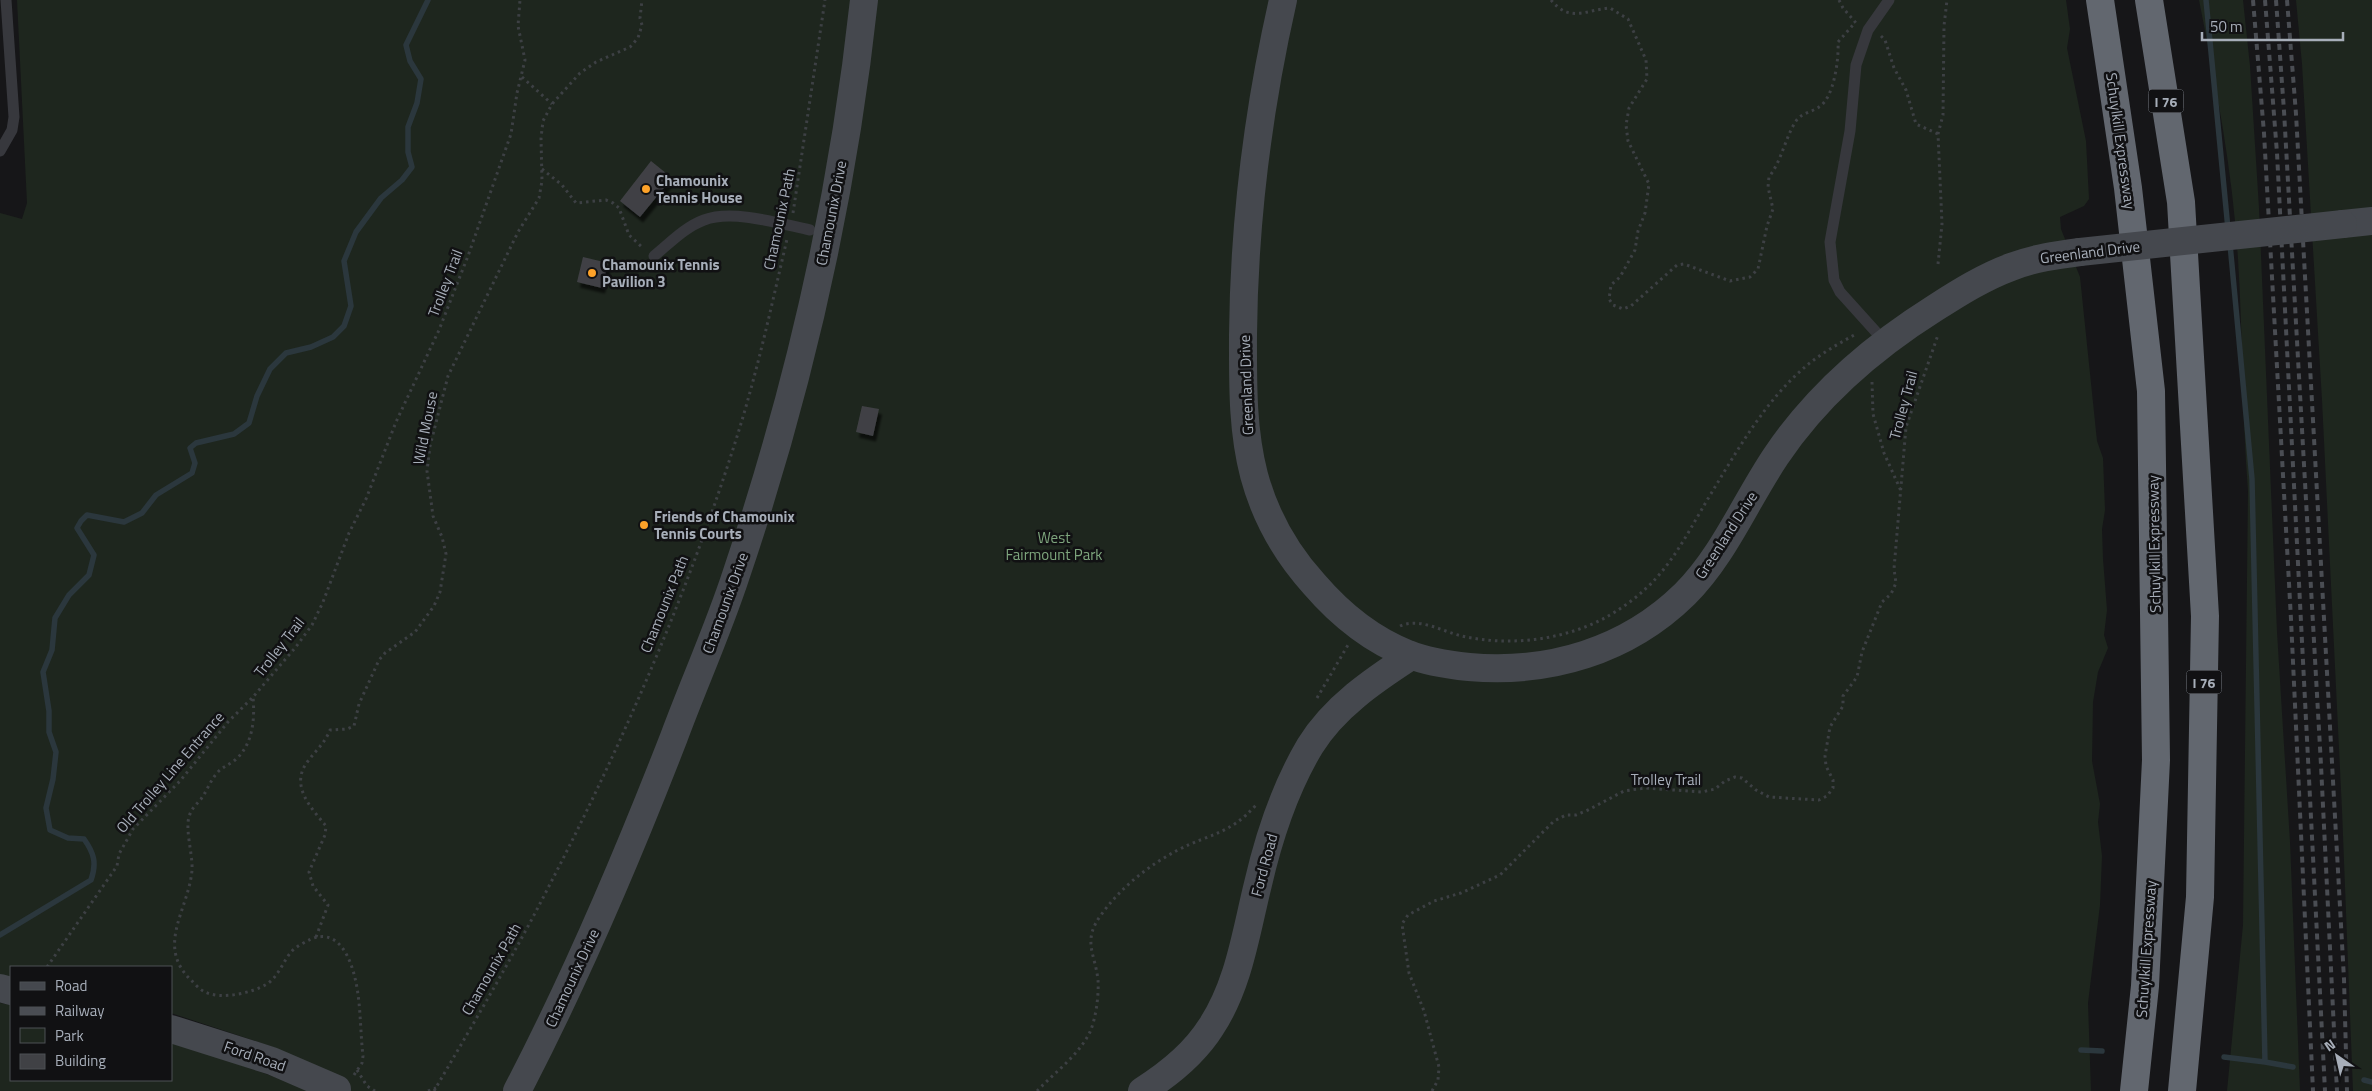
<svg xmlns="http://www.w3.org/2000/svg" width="2372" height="1091" font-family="'Titillium Web',sans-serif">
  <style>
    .green { fill: #1e261e }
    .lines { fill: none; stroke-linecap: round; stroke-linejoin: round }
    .stream { stroke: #2b373d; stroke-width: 5.5 }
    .building { fill: #404145; filter: url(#shadow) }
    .path { stroke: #3d4044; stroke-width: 3; stroke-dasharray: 2.5 4; stroke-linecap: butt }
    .lane { stroke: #37383d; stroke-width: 11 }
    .secondary { stroke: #45484e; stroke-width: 28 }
    .highway { stroke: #62676f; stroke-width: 28 }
    .rail { stroke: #4a4d53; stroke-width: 4; stroke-dasharray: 6 5; stroke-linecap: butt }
    .secondary-bridge { stroke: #45484e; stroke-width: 28 }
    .poi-dot { fill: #fda229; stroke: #111113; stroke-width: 2 }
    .labels { text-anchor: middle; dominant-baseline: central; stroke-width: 5; stroke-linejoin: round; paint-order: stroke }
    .shield { fill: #111113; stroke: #7a7f87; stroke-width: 1 }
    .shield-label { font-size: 14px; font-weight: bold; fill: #a7aeb9 }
    .street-label { font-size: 15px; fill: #a7aeb9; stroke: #111113 }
    .poi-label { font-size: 15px; font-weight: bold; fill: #a7aeb9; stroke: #111113; text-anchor: start }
    .park-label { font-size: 15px; fill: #7ea57d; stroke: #111113 }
  </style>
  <defs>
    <filter id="shadow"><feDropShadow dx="3" dy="5.5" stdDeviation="1" flood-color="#0009"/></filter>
  </defs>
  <rect width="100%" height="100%" fill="#161618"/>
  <!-- green -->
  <path class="green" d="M17,0H2066L2070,29L2067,48L2086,141L2089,199L2084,206L2060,217L2061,229L2080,277L2097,441L2103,458L2105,510L2102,529L2103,559L2107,610L2104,635L2108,648L2098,672L2093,702L2092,761L2100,804L2098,822L2102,856L2100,905L2088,1003L2091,1091H336L343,1079L273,1047L171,1013V967H11V977L0,975V213L22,219L27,203Z
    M2199,0H2243L2250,66L2259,208L2277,632L2290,842L2300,1091H2227L2243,925L2248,491C2242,414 2243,337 2238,259C2233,172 2216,86 2199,0Z
    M2296,0H2372V1091H2353L2342,810L2322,400L2302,64Z
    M0,1003L11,1005V1080H171V1041L315,1091H0Z"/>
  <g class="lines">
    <!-- stream -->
    <path class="stream" d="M2206,0L2228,229
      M2230,244L2252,479L2265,1062L2293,1067
      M0,935L91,880C97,863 94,853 84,839L68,838L50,830L46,808L53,779L56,752L49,732V711L43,672L52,650L55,618L69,595L89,575L94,555L77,528L81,521L87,515L124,522L142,513L156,495L192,473L195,463L190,448L196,443L234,434L249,423L257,396L270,369L286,353L311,347L333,337L344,326L351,306L344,261L356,232L381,198L402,180L412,167L408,152V127L417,103L421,79L410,61L406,45L428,0
      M2081,1050L2102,1051
      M2224,1057L2265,1062
      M2364,1080L2372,1082"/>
  </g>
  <!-- building -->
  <path class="building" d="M651,161L672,178L640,217L620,201Z
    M583,257L608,263L602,288L577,282Z
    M862,406L879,409L873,436L856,432Z"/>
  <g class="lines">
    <!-- path -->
    <path class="path" d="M1551,0C1570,23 1585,10 1610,8L1628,19L1646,60L1647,79L1629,108L1626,125L1628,141L1649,184L1645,213L1638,231L1635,250L1620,277L1611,285L1609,299L1613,305L1623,309L1631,306L1677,265L1684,264L1730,281L1750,277L1758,269L1767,226L1773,209L1768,187L1769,177C1782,160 1785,138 1796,121C1801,113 1812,112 1819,107C1834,98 1839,59 1838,42L1853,25
      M1839,0L1843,8L1856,23
      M1881,36L1885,40L1894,68L1906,90L1916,124L1938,134
      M522,77L552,104
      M542,169L562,185L576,203L606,200L613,203L619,208L629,235L643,248
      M793,213L825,0
      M1938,264L1942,224L1938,134L1943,115L1944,26L1947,0
      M1872,382L1873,414L1884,453L1901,491
      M1400,626C1420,617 1443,632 1462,636C1510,647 1567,640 1610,615C1666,582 1680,545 1712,492C1738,449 1766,400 1805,367C1820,354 1838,344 1856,334
      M1317,698L1348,645
      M316,937L328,905L313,886L309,872L325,835L326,826C311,808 289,785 308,761C316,750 325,743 330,730L347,729L354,726L359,704L379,660L385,653L415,632L434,606L440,592L446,554L442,537L433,516L427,471L430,446L448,376L518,232L539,198L542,181L541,138L543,121L552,104L580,73L596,62L630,47L638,38L642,25L640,18L642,0
      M47,967L117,866L119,854L133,829L180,781L228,722L253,697
      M357,1070L367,1086L375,1091
      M354,1075L362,1063L363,1056C360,1030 361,1003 355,978C350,957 338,928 311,939C305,942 297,946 292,951C283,961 279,976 267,984C252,993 221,1000 205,992C200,990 195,984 191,980C155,946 189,909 192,870C193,854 184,827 190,814C192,808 197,804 201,799C207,791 210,781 217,773C222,767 229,765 235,760C253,745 255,719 253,697L295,648L312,625L323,602L349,533L366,499L396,422L439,330L468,256L511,134L517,93L525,60L518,26L520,0
      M428,1091L436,1088
      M434,1091C473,1024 513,957 548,888C621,747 686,597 734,446C756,378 771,308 787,239
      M1037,1091C1055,1072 1078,1056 1090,1032C1096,1018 1099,995 1098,980C1095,953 1082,941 1101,915C1120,888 1149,865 1178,850C1211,833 1229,835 1256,805
      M1432,1091L1438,1080L1439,1067L1424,1011L1409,973L1402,924L1408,915L1434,901L1461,893L1500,875L1554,821L1566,815H1576L1588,810L1624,791L1645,788L1702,792L1715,789L1725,781L1735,777L1742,778L1756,790L1769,797L1819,800L1827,796L1833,788V780L1826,766L1825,756L1830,727L1843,706V696L1857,677L1862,652L1882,602L1891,594L1896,583L1894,569L1906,427L1938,335"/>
    <!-- lane -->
    <path class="lane" d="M0,151L12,130L14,117L6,0
      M654,256C670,243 685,227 704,220C733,209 781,224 810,230
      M1885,342L1840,292L1834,280L1830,242L1850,131L1856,65L1868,30L1889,0"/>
    <!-- secondary -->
    <path class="secondary" d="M1283,0C1258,110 1244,222 1243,335C1243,382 1242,429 1254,475C1265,516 1286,553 1314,584C1339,613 1372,640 1408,654C1427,662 1449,665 1469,667C1549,674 1627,651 1685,594C1724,555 1745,502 1776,456C1817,395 1873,347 1935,308C1960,292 1984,277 2011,267C2034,258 2057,255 2080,252
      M2343,224L2372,221
      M0,988L11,991
      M171,1029L272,1061L337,1089
      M517,1091C577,976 627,858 674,737C694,683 718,630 736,575C799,389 843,195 864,0
      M1142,1091C1169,1074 1194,1054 1211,1027C1239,985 1246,932 1258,884C1269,836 1285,788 1310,746C1334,707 1374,680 1411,656"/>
    <!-- highway -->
    <path class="highway" d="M2100,0L2128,188L2151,391L2156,760L2145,986L2134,1091
      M2149,0L2181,202L2205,616L2200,897L2182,1091"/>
    <!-- rail -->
    <path class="rail" d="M2253,0L2264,133L2291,619L2313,1091
      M2265,0L2277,153L2325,1091
      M2276,0L2284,111L2321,765L2337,1091
      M2287,0L2296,114L2344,979L2347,1091"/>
    <!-- secondary-bridge -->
    <path class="secondary-bridge" d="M2080,252L2343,224"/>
  </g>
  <!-- markers -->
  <g class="poi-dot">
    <circle cx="646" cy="189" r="5"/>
    <circle cx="592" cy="273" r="5"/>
    <circle cx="644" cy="525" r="5"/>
  </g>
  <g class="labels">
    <!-- shield labels -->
    <g class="shield">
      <rect x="2148.5" y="89.5" width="35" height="23" rx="4"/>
      <rect x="2186.5" y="670.5" width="35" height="23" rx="4"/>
    </g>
    <g class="shield-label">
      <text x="2166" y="101">I 76</text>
      <text x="2204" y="682">I 76</text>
    </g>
    <!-- street labels -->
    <g class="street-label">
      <text transform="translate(2121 141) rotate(82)">Schuylkill Expressway</text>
      <text transform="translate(831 213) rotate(-79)">Chamounix Drive</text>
      <text transform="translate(779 219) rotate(-78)">Chamounix Path</text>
      <text transform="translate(2090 252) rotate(-7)">Greenland Drive</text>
      <text transform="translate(445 283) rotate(-69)">Trolley Trail</text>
      <text transform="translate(1246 385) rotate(-92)">Greenland Drive</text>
      <text transform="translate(1903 405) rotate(-75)">Trolley Trail</text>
      <text transform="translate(425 428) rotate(-79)">Wild Mouse</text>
      <text transform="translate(1726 535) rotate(-57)">Greenland Drive</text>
      <text transform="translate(2154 544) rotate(-91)">Schuylkill Expressway</text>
      <text transform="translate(725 603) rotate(-70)">Chamounix Drive</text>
      <text transform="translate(664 604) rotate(-68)">Chamounix Path</text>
      <text transform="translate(279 647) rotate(-52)">Trolley Trail</text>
      <text transform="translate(170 772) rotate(-49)">Old Trolley Line Entrance</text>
      <text x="1666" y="779">Trolley Trail</text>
      <text transform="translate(1264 865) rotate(-75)">Ford Road</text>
      <text transform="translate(2146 949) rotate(-86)">Schuylkill Expressway</text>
      <text transform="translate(491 969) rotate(-60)">Chamounix Path</text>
      <text transform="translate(572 978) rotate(-65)">Chamounix Drive</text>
      <text transform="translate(255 1056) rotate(19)">Ford Road</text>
    </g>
    <!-- poi labels -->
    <g class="poi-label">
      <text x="656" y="180">Chamounix<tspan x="656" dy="17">Tennis House</tspan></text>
      <text x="602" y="264">Chamounix Tennis<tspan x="602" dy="17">Pavilion 3</tspan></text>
      <text x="654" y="516">Friends of Chamounix<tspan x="654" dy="17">Tennis Courts</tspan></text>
    </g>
    <!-- park labels -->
    <g class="park-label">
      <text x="1054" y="537">West<tspan x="1054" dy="17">Fairmount Park</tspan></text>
    </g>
  </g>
  <!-- legend -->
  <rect x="10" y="966" width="162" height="115" fill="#111113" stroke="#4d5055"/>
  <rect x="20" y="982" width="25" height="8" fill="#45484e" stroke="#4d5055"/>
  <text x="55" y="991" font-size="15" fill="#a7aeb9">Road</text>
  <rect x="20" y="1007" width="25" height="8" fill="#4a4d53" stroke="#4d5055"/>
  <text x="55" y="1016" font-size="15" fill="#a7aeb9">Railway</text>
  <rect x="20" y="1028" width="25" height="15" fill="#1e261e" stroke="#4d5055"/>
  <text x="55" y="1041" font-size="15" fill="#a7aeb9">Park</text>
  <rect x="20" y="1054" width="25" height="15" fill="#404145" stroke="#4d5055"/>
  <text x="55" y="1066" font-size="15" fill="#a7aeb9">Building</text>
  <!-- north arrow -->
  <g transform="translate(2337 1056) rotate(326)" stroke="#111113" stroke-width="4" paint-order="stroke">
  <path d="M0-4L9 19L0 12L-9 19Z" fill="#a7aeb9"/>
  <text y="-8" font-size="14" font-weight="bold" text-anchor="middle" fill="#a7aeb9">N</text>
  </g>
  <!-- scale -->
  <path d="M2202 32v8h141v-8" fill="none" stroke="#a7aeb9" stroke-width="2.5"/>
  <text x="2210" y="32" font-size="15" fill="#a7aeb9" stroke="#111113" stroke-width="4" paint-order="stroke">50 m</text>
</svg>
